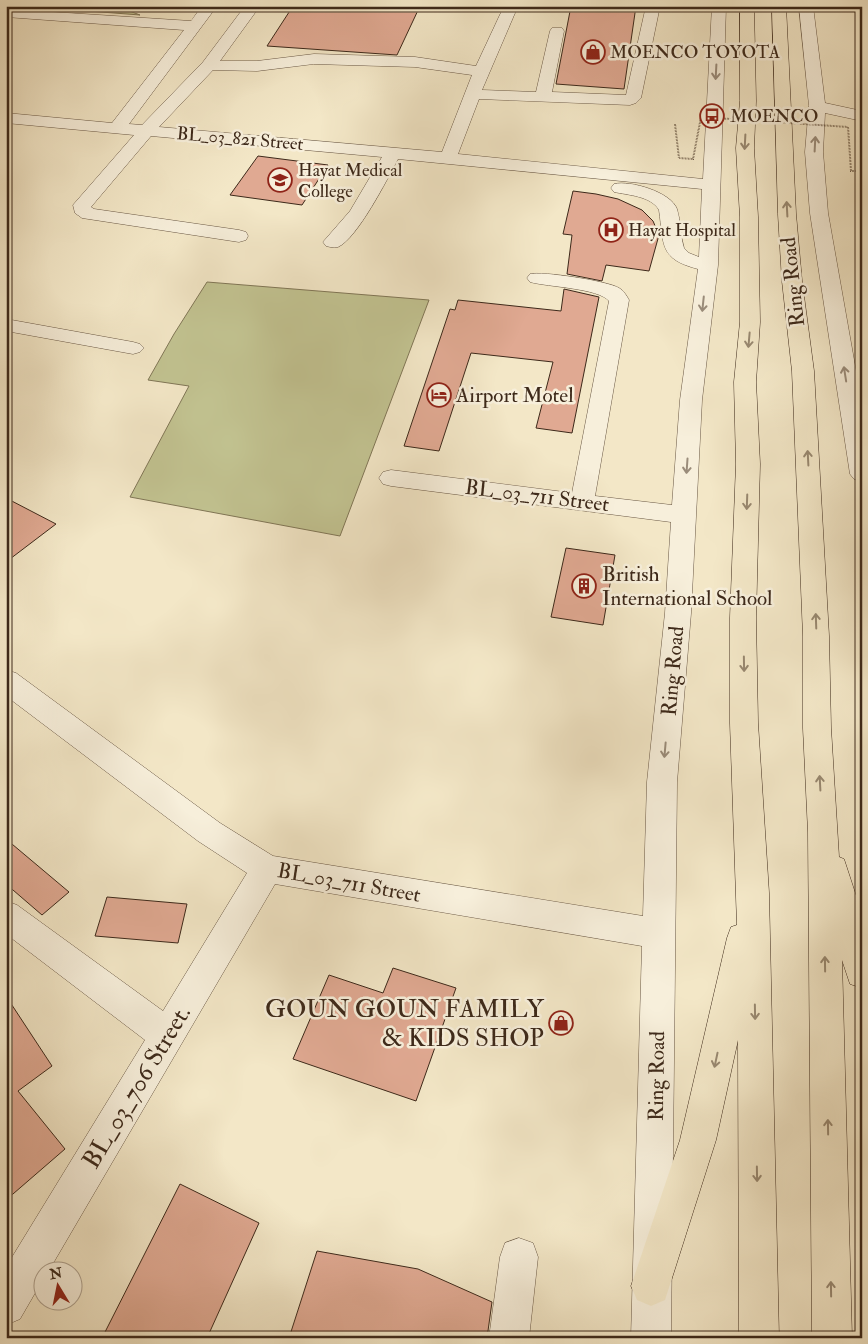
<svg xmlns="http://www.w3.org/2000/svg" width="868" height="1344" font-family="'IM FELL Double Pica',serif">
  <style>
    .green { fill: #c2c391; stroke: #807656 }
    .building { fill: #e0a992; stroke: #3d291a }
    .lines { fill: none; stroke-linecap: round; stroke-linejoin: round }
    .minor-casing { stroke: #6a5845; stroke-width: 1 }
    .highway-casing { stroke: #3d291a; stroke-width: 1 }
    .path { stroke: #3d291a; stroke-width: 2; stroke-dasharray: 0.5 1; stroke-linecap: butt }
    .minor { fill: #f7efdb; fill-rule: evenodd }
    .highway { fill: #f3e7c7; fill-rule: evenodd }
    .path-bridge { stroke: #3d291a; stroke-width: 2; stroke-dasharray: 0.5 1; stroke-linecap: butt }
    .oneway { stroke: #9a8c7a }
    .oneway2 { stroke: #988870 }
    .labels { text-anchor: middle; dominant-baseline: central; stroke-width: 5; stroke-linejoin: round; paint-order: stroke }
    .far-poi-label { font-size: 18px; fill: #3d291a; stroke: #f7efdb; text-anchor: start }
    .far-street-label { font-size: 18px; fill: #3d291a; stroke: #f7efdb }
    .street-label { font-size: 21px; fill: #3d291a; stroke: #f7efdb }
    .poi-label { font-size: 21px; fill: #3d291a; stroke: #f7efdb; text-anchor: start }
    .near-poi-label { font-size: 25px; fill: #3d291a; stroke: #f7efdb; text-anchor: end }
    .near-street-label { font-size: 25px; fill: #3d291a; stroke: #f7efdb }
  </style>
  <rect width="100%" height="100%" fill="#f3e7c7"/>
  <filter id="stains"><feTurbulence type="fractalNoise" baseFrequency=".004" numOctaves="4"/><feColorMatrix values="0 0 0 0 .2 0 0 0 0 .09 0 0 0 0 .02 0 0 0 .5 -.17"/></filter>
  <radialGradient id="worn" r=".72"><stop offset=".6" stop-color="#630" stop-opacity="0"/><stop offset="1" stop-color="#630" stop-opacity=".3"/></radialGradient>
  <!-- green -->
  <path class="green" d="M37,6H116L140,15L37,7Z
    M207,282L429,300L340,536L130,497L189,386L148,380L174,334Z"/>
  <!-- building -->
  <path class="building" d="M293,6H420L397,55L267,46Z
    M571,6H636L624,89L556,84Z
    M258,156L328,165L302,205L230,195Z
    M573,191L596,194L618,199L642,210L653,221L659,235L649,271L606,265L602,281L567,274L572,235L563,234Z
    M564,289L599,297L572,433L536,428L553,362L471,353L439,451L404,446L450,309L455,310L458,300L561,311Z
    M6,498L56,524L6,562Z
    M566,548L615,555L603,625L551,617Z
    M6,839L69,892L42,915L6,884Z
    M107,897L187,904L178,943L95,936Z
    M393,968L456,988L416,1101L293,1059L329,975L383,993Z
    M6,996L52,1066L18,1091L65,1149L6,1200Z
    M180,1184L259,1223L207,1338H102Z
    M317,1251L418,1269L492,1302L487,1338H289Z"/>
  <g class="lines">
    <!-- minor casing -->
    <g class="minor-casing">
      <path id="minor" d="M202,6H217L129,124L142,125L203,62L245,6H260L220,61H257L314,54L415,57L476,66L504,6H518L482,90L536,92L550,31L552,28H562L564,31L552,92L626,95L646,6H660L641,98L636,103L630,105L479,99L458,154L703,179L712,6H726L718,265L702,400L691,613L677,782L671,1338H631L642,946L275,884L48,1272H42V1281L20,1319L6,1325V1267L145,1040L6,934V901L17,905L163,1011L247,873L198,841L6,696V670L16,673L220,823L273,856L643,916L647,782L665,613L671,522L391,486L383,484L379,478L383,472L391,470L572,493L609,301C598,288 548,287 530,282L527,278L530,274C542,271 608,281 619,288C623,290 627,296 629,300L595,496L672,505L680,400L698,269C659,259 664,245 659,210C651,196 628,195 614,192L611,188L614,184C630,180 671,192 677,209C681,221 680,236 684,248L689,253L699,257L702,189L398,159C388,178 357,239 338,247C334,248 330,247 326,246L323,242L350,211L382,157L151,136L91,207L94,209L239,230L246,232L248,236L246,240L239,242L82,218L75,213L73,205L134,135L6,123V113L112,123L184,30L6,17V9L191,21ZM314,64L415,67L472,75L442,152L159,127L213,70L257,71Z
        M799,6H813L825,103L862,111V121L825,113L823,152L828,213L862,405V482L854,479L850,474L810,213L805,152L809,106Z
        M6,319L133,342L140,344L144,348L140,352L133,354L6,331Z
        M519,1238L533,1243L538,1257L529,1338H489L500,1257L505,1243Z"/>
    </g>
    <!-- highway casing -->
    <g class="highway-casing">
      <path id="highway" d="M740,6H754L756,101L754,148L758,217L760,322L756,382L760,464L756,618L758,723L769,893L779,1338H739L738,1040L716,1140L665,1300L651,1306L637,1300L631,1286L680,1140L727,938L731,927L737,925L730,723V618L736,464L734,382L740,322V217L736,148L740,101Z
        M772,6H786L796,214L802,281L814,371L829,636L831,728L839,857L844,859L862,914V988L850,984L842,960L852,1338H812L808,832L803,728V636L792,371L782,281L778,214Z"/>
    </g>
    <!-- path -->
    <path class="path" d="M857,142L862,159"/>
    <!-- minor -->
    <use href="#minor" class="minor"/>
    <!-- highway -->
    <use href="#highway" class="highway"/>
    <!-- path-bridge -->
    <path class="path-bridge" d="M675,124L679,158L693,159L701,117L848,127L851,171H862"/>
  </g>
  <!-- one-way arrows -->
  <defs><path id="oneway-shaft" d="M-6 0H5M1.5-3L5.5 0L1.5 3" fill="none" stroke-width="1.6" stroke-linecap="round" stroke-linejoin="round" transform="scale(1.25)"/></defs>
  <g class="oneway">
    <use href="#oneway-shaft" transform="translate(716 72) rotate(93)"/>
    <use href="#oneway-shaft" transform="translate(815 144) rotate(-87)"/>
    <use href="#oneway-shaft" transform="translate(703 304) rotate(96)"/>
    <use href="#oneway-shaft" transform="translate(845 374) rotate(-99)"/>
    <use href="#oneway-shaft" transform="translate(687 466) rotate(94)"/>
    <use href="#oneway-shaft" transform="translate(665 750) rotate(95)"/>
  </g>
  <g class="oneway2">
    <use href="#oneway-shaft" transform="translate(745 142) rotate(93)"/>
    <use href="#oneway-shaft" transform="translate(787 209) rotate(-93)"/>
    <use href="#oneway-shaft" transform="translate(749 340) rotate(95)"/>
    <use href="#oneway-shaft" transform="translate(808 458) rotate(-93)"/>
    <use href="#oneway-shaft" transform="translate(747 502) rotate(92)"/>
    <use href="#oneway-shaft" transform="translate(816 621) rotate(-92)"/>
    <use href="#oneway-shaft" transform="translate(744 664) rotate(89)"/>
    <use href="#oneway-shaft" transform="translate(820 783) rotate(-93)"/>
    <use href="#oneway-shaft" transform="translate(825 964) rotate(-91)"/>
    <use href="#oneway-shaft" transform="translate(755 1012) rotate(89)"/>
    <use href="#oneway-shaft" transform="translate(716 1060) rotate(102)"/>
    <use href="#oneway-shaft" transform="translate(828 1127) rotate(-91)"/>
    <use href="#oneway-shaft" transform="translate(757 1174) rotate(89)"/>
    <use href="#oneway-shaft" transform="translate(831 1289) rotate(-91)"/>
  </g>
  <!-- icons -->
  <defs>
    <g id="shop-ring" transform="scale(1.25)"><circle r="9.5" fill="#f7efdb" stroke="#8f2418" stroke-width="1.5"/><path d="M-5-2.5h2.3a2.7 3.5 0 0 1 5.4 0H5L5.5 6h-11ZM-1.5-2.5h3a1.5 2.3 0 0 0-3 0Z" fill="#8f2418"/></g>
    <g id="bus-ring" transform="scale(1.25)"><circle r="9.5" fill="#f7efdb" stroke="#8f2418" stroke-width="1.5"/><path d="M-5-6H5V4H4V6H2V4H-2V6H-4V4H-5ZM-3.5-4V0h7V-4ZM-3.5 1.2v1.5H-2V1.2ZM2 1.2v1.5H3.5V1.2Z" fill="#8f2418"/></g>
    <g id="university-ring" transform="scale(1.25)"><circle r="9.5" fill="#f7efdb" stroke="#8f2418" stroke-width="1.5"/><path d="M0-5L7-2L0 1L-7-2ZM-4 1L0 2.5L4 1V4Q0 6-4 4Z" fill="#8f2418"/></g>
    <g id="hospital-ring" transform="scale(1.25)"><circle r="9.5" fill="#f7efdb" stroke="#8f2418" stroke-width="1.5"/><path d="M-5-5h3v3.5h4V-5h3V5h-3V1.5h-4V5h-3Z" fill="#8f2418"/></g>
    <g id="hotel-ring" transform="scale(1.25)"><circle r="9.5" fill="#f7efdb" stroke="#8f2418" stroke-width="1.5"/><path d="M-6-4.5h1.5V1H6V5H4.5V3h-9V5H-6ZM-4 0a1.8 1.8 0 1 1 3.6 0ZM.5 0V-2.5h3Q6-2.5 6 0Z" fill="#8f2418"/></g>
    <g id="building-ring" transform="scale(1.25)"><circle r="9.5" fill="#f7efdb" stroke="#8f2418" stroke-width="1.5"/><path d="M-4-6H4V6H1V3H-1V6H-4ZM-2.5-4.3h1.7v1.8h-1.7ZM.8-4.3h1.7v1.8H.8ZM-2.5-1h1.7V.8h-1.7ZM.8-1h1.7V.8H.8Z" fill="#8f2418"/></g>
  </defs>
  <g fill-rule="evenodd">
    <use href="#shop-ring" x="593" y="52"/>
    <use href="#bus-ring" x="712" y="116"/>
    <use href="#university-ring" x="280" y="180"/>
    <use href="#hospital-ring" x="611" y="230"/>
    <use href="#hotel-ring" x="439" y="395"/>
    <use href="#building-ring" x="584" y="586"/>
    <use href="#shop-ring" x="561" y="1023"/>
  </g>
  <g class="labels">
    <!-- far-poi labels -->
    <g class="far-poi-label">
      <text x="610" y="52">MOENCO TOYOTA</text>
      <text x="730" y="116">MOENCO</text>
      <text x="298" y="170">Hayat Medical<tspan x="298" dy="21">College</tspan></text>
      <text x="628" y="230">Hayat Hospital</text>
    </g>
    <!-- far-street labels -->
    <g class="far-street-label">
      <text transform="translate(240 139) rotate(5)">BL_03_821 Street</text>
    </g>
    <!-- street labels -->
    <g class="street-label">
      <text transform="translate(793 282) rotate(-96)">Ring Road</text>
      <text transform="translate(537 496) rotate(7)">BL_03_711 Street</text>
      <text transform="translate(673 671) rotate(-85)">Ring Road</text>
      <text transform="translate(349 883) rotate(10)">BL_03_711 Street</text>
      <text transform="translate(657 1076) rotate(-89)">Ring Road</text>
    </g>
    <!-- poi labels -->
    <g class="poi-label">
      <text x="456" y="395">Airport Motel</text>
      <text x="602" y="574">British<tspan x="602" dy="24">International School</tspan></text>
    </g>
    <!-- near-poi labels -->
    <g class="near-poi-label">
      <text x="544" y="1009">GOUN GOUN FAMILY<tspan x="544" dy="29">&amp; KIDS SHOP</tspan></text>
    </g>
    <!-- near-street labels -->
    <g class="near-street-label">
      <text transform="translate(137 1087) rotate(-59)">BL_03_706 Street.</text>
    </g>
  </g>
  <!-- margin -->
  <rect width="868" height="1344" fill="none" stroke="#f3e7c7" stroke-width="25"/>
  <rect x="8" y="8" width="853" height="1329" fill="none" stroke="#3d291a" stroke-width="2.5"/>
  <rect x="12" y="12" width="843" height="1319" fill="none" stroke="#3d291a"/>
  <!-- north arrow -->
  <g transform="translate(58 1286) rotate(350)"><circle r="24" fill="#f7efdb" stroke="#ada08e"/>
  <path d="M0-4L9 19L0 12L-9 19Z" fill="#8f2418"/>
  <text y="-8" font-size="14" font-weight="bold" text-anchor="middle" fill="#3d291a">N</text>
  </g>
  <rect width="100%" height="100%" filter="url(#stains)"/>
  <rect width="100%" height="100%" fill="url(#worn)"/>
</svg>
